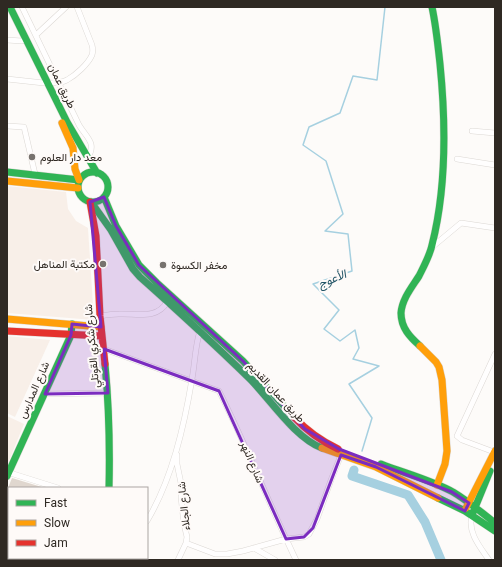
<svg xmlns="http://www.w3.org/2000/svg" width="502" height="567" font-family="Roboto,Vazirmatn,sans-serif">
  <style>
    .built { fill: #f8efe8 }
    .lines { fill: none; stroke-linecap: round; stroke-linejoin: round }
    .stream { stroke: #a6d0e0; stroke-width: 1.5 }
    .river { stroke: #a6d0e0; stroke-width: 9 }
    .building { fill: #e0d7cf }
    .street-casing { stroke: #dcd8d4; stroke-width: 6 }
    .fast-casing { stroke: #dcd8d4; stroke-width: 8 }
    .slow-casing { stroke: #dcd8d4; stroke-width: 8 }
    .jam-casing { stroke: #dcd8d4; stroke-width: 8 }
    .street { stroke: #fffefe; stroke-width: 5 }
    .fast { stroke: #30b455; stroke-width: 7 }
    .slow { stroke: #ff9f0a; stroke-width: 7 }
    .jam { stroke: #e5322d; stroke-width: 7 }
    .marked { fill: #7b2cbf; fill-opacity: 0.2; stroke: #7b2cbf; stroke-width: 3; stroke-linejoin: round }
    .poi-dot { fill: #77726e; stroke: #fefaf8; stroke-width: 1.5 }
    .labels { text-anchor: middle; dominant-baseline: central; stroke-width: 4; stroke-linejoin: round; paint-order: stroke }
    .street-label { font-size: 11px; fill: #2f2923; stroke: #fefaf8 }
    .poi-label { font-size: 11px; fill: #2f2923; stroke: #fefaf8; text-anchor: start }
    .water-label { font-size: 12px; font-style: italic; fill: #225466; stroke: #fefaf8 }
  </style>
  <rect width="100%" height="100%" fill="#fdfbf9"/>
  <!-- built -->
  <path class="built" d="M7,186L66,192L68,209L76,221L88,228L94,320L7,313Z
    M7,336L50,340L15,417L7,413Z
    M7,416L24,424L8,463L7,462Z"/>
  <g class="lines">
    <!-- stream -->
    <path class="stream" d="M362,451L372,418L349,384L379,366L353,359L359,348L355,330L340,341L324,329L339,310L313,284L352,271L348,234L325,231L343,214L326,161L303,145L309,127L340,113L353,76L377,80L385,7"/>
    <!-- river -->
    <path class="river" d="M354,470L352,476L408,495L425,522L441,560"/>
  </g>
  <!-- building -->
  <path class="building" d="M12,478L45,488H8Z"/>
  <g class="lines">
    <!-- street casing -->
    <g class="street-casing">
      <path id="street" d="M22,7L79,125C86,137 97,143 88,157
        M36,35L66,7
        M7,40L22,41
        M7,79L44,83
        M48,83C54,83 61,83 67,80C76,75 88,64 92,55C93,52 93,49 92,45L77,7
        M7,126L24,127L35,174
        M472,131L495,133
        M457,159L495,165
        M431,248L461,223L495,228
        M100,316C106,315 112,314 119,314C136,313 157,320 167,302
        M104,349L219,391C247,447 269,504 296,560
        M45,394L108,393
        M494,452L462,440L457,436L495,354
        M177,455V464L182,488L181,497L184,524L187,537L186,543L178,560
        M7,472L58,488
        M472,515C467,532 480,547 489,560
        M147,521C172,479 184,427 192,379C195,363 195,346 200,331
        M186,543L215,554H227L243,551L286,539L304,537L309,534L317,519L331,480L341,455
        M254,548L275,560
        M126,560L127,558"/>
    </g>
    <!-- fast casing -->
    <g class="fast-casing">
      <path id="fast" d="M10,7L67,122L97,173
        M7,172L79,180
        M78 187a15 15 0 1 1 30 0a15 15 0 1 1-30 0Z
        M104,197L116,226L139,265L157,283L243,361L294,417
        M91,202L111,230L133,269L140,277C177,310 214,344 250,379C270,399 295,438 322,448
        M420,346C410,337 401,328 401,313C402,299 412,287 419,276C424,266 430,255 432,245C447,186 446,124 440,64C438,45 436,26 432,7
        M105,364C109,406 110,446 109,488
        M381,464C404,473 431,480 453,492C468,501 481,512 495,523
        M7,476L71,335L72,324
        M438,498L465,511L495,531
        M472,515L490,471"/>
    </g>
    <!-- slow casing -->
    <g class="slow-casing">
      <path id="slow" d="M62,123L73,148L75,169L79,180
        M7,181L78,188
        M7,319L101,327
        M420,346L436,362L439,367L442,380L447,451L445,464L437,485
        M322,448L376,467L438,498
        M466,508L495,451"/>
    </g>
    <!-- jam casing -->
    <g class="jam-casing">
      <path id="jam" d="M90,202L96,236L100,316L105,364
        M7,331L102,336
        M294,417C307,431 321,441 338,449
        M101,560L102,558"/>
    </g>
    <!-- street -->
    <use href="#street" class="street"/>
    <!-- fast -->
    <use href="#fast" class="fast"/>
    <!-- slow -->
    <use href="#slow" class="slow"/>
    <!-- jam -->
    <use href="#jam" class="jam"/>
  </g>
  <!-- marked area -->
  <path class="marked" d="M104,197L116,226L139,265L243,361L305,429L339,449L452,492L469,503L465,511L376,467L341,455L313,528L304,537L286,539L219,391L104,349L108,393L45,394L71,335L72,324L101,327L90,202Z"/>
  <!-- markers -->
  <g class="poi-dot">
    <circle cx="32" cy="157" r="4"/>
    <circle cx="103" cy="264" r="4"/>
    <circle cx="163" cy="265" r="4"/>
  </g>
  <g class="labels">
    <!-- street labels -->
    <g class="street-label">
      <text transform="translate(62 86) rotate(64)">طريق عمان</text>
      <text transform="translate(92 346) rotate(-95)">شارع شكري القوتلي</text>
      <text transform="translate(34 390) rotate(-66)">شارع المدارس</text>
      <text transform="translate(276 392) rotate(47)">طريق عمان القديم</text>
      <text transform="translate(252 462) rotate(67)">شارع النهر</text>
      <text transform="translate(184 506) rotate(-96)">شارع الجلاء</text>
    </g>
    <!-- poi labels -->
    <g class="poi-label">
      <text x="40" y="157">معد دار العلوم</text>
      <text x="95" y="264" text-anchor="end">مكتبة المناهل</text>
      <text x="171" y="265">مخفر الكسوة</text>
    </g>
    <!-- water labels -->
    <g class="water-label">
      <text transform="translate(332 279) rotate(-22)">الأعوج</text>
    </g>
  </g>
  <!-- border -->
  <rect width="502" height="567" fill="none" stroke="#2f2923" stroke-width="16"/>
  <!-- legend -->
  <rect x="8" y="487" width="140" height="72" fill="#fefaf8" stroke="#aba6a3"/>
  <rect x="16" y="500" width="20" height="6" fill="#30b455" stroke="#aba6a3"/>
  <text x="44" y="507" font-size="12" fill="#2f2923">Fast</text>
  <rect x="16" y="520" width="20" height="6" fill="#ff9f0a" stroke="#aba6a3"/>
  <text x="44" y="527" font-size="12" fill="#2f2923">Slow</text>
  <rect x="16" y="540" width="20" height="6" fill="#e5322d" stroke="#aba6a3"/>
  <text x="44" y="547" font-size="12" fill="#2f2923">Jam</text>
</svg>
